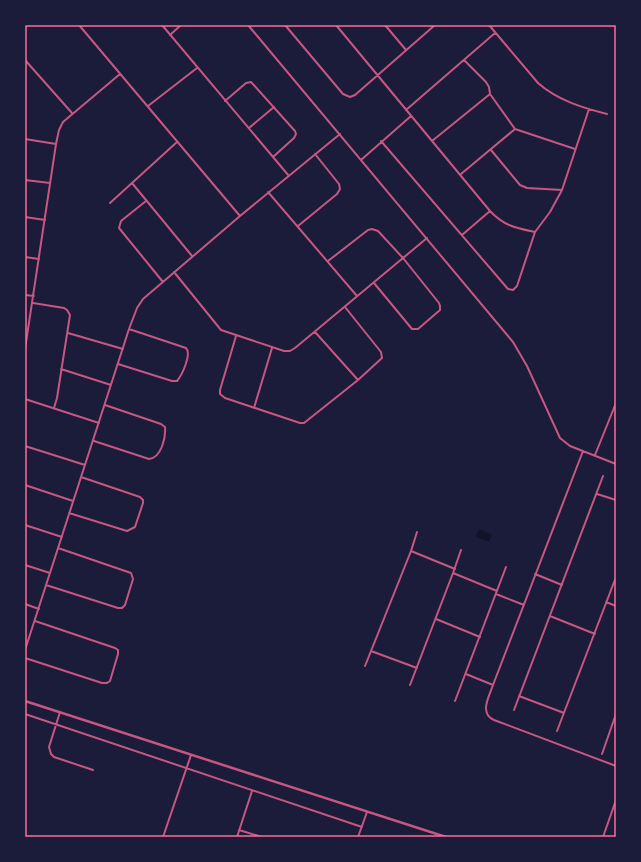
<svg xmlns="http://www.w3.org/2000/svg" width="641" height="862" font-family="Ubuntu,sans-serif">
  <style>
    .water { fill: #12122b }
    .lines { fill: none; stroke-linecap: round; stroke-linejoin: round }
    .minor { stroke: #c65784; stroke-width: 2 }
    .tertiary { stroke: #c65784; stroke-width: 2.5 }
    .neatline { fill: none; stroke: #ff6b9d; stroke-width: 1.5 }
  </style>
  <rect width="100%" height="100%" fill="#1b1b3a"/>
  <!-- water -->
  <path class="water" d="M479,529L492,535L489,542L476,537Z"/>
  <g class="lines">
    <!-- minor -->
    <path class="minor" d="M79,25L240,216
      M162,25L289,176
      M248,25L513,342L527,366L560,438L570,446L616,464
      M285,25L343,94L350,97L355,95L435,25
      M336,25L490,211C504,226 516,228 535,232L550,212L562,190L589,109
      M385,25L406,50
      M489,25L538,83C557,100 583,108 607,114
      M170,35L181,25
      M25,60L72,113
      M464,60L486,82L489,87L490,94L515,129L575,149
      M225,101L246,83L251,82L295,131L296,134L294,138L273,157
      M148,106L197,68
      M406,110L495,33
      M249,128L274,107
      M25,139L56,144
      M381,141L508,289L513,290L517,286L535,232
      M432,141L490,94
      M491,150L520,185L527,188L562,190
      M361,160L411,116
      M461,174L515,129
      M25,180L50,183
      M132,183L192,256
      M268,192L357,296
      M146,201L121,221L119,228L163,282
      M110,203L177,142
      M25,217L45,220
      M298,226L337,194L340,189L339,184L315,154
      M462,235L490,211
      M25,257L39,259
      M328,261L368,230L372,229L378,231L403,258L439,303L440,306V310L418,329H412L374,283
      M174,272L221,330L284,351H290L295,348L427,238
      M25,295L34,296
      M33,303L64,308L67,310L70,315L57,398L54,408
      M315,332L358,380
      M68,333L123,349
      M236,336L220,390V394L225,398L300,423H304L358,380L382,358L381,352L345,307
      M25,349L56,144L59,130L63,122L120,74
      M118,364L172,381H177C182,375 192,354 186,348L129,329
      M61,369L111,385
      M25,399L99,423
      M254,408L272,348
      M94,441L149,459C161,458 166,438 165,427L161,424L105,405
      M25,446L85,465
      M583,451L493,685C489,697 479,713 494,720L616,766
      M595,455L616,403
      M25,485L73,501
      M597,494L616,500
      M69,513L127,531L135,527L143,503V500L140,497L81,477
      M25,525L62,537
      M411,551L455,569
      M25,565L50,573
      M453,573L497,591
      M535,574L562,585
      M46,585L118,608H122L125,605L133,579L131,573L58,548
      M496,594L524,605
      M606,602L616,606
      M25,604L39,609
      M550,616L595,634
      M436,619L480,637
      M25,650L129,329L137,308L143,299L240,216L340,134
      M371,651L417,668
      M25,658L102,683H107L110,681L118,654V650L115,648L35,621
      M365,666L411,551L417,532
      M466,674L493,685
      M410,685L453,573L461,550
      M519,696L564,713
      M455,701L506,567
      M514,710L603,476
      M60,712L49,747L51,754L54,757L93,770
      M25,714L362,827
      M557,731L616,577
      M602,754L616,714
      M239,830L262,837
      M163,837L191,755
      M237,837L252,791
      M358,837L367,812
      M603,837L616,800"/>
    <!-- tertiary -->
    <path class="tertiary" d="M25,701L446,837"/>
  </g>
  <!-- border -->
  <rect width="641" height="862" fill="none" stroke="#1b1b3a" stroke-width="52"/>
  <rect x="26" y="26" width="589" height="810" class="neatline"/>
</svg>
